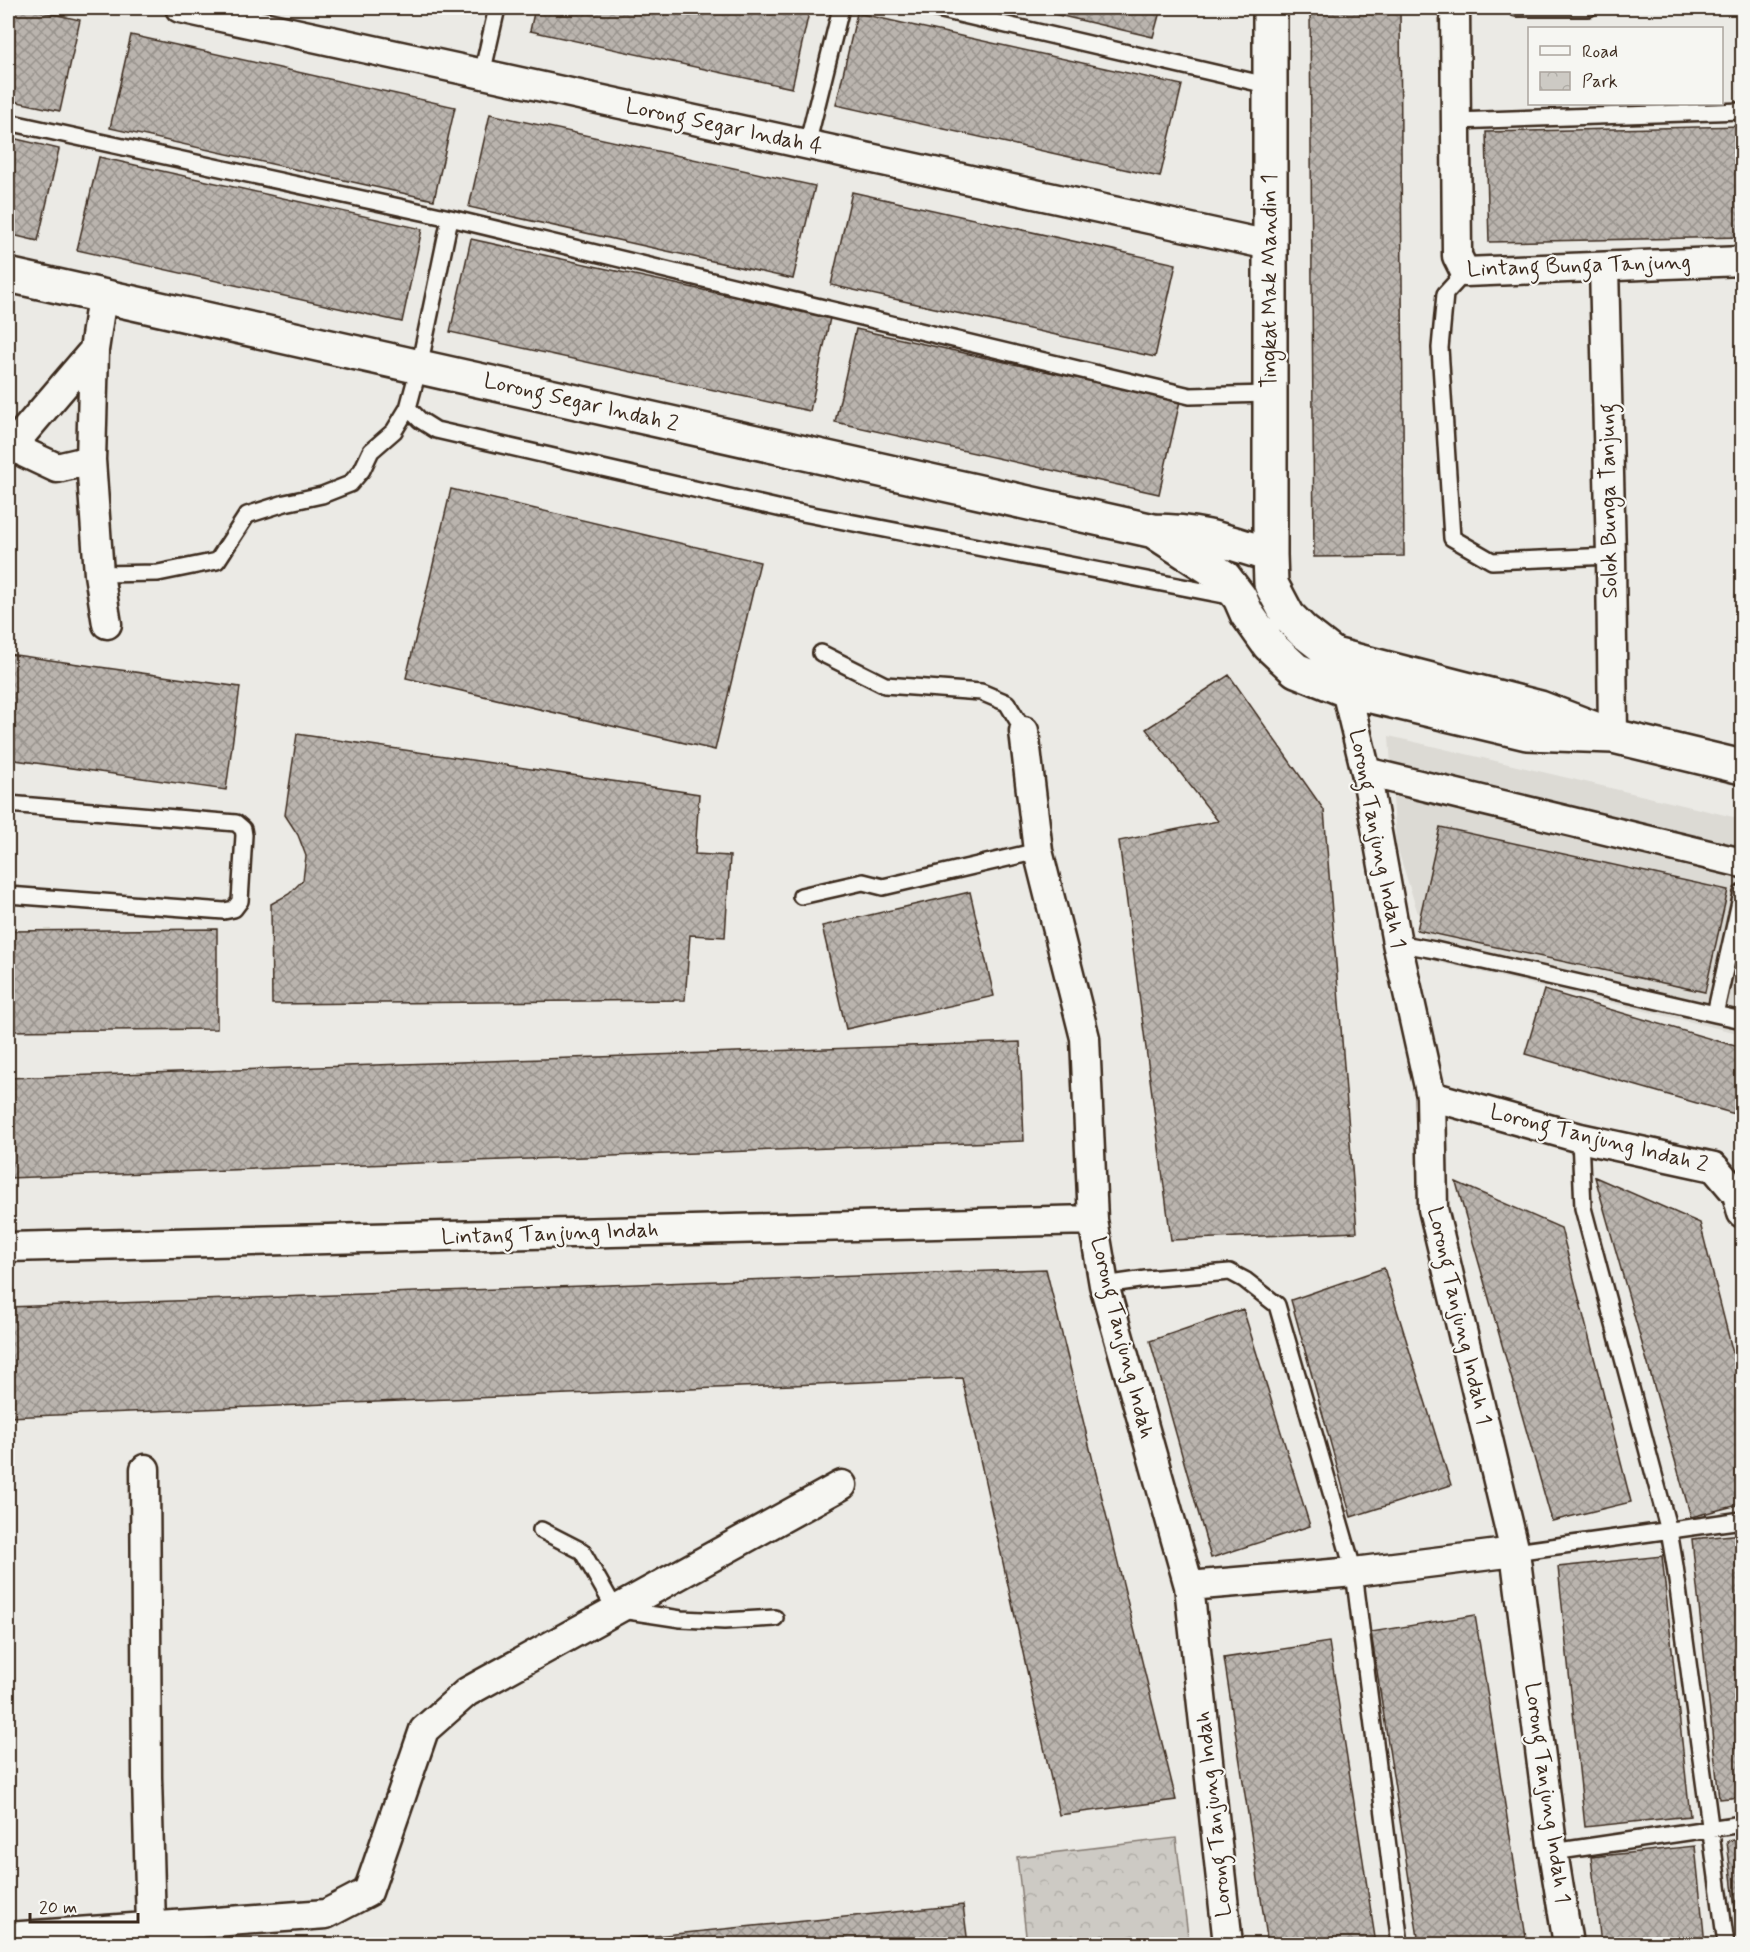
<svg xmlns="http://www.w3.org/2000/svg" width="1750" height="1952" font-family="Mynerve,sans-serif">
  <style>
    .built { fill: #dcdad4 }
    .park { fill: url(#park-crowns); stroke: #847a71; stroke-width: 1.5 }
    .building { fill: url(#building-cross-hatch); stroke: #3b2a1e; stroke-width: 1.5 }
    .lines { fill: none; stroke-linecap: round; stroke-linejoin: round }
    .lane-casing { stroke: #3b2a1e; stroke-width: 20 }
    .street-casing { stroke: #3b2a1e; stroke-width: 33 }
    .secondary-casing { stroke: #3b2a1e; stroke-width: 38 }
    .lane { stroke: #f6f6f2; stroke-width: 15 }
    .street { stroke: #f6f6f2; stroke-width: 28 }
    .secondary { stroke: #f6f6f2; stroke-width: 33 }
    .labels { text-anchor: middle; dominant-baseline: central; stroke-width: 4.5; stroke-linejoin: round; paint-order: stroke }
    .street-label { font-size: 22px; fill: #3b2a1e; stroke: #f6f6f2 }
  </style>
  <defs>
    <pattern id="park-crowns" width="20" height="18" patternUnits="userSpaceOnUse" patternTransform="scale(1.5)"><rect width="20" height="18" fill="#cdcac4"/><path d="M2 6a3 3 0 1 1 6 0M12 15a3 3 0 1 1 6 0" fill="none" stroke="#b1aea8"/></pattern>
    <pattern id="building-cross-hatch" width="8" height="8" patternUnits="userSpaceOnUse" patternTransform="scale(1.5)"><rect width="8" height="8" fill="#bab4ae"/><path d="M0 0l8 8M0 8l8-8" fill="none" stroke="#98938d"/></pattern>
  </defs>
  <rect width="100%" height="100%" fill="#ebeae5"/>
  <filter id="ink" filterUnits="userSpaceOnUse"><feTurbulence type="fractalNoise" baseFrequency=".0167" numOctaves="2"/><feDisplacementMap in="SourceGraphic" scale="12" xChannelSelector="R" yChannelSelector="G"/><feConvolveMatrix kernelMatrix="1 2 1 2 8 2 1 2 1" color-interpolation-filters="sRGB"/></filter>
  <g filter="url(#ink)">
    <!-- built -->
    <path class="built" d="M1389,736L1742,819V1034L1433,961L1396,844Z"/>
    <!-- park -->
    <path class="park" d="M1176,1838L1189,1944H1027L1017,1857Z"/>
    <!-- building -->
    <path class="building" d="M8,8H26L80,20L60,111L8,100Z
      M535,8H810L792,88L530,31Z
      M1028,8H1161L1153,37Z
      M1310,8H1400L1404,556L1314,557Z
      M857,13L1182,85L1160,177L836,105Z
      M131,35L455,107L434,200L110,128Z
      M490,114L815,186L793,279L469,207Z
      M1742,126V237L1489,242L1486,132Z
      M8,137L59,149L38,241L8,234Z
      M99,157L422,229L402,322L77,250Z
      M852,192L1176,264L1155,357L831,285Z
      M471,239L830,318L810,411L450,332Z
      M856,329L1180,401L1159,494L835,422Z
      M451,489L760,562L715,750L406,678Z
      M8,654L240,687L226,790L8,759Z
      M1229,675L1324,810L1357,1232L1171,1240L1119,841L1218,821L1146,729Z
      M297,734L699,794L695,854L730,856L725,937L690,935L685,1000L272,1004L271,904L289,894L303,880L306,856L298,835L285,815Z
      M1440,827L1728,890L1705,992L1417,930Z
      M970,892L994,996L846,1029L822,926Z
      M217,929V1029L8,1031V931Z
      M1544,990L1742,1048V1116L1525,1054Z
      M1020,1042L1024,1141L8,1178V1078Z
      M1595,1177L1700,1223L1742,1389V1504L1691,1517Z
      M1456,1182L1561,1228L1631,1502L1552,1521Z
      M1384,1268L1451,1485L1351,1517L1291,1300Z
      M1046,1269L1176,1800L1059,1815L962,1378L8,1417V1307Z
      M1243,1309L1310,1526L1211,1558L1150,1341Z
      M1742,1534V1797L1719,1799L1692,1539Z
      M1662,1556L1690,1816L1585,1827L1558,1567Z
      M1475,1615L1527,1944H1419L1371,1632Z
      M1329,1642L1376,1944H1268L1224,1658Z
      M1742,1839V1944H1739L1727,1841Z
      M1695,1846L1705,1944H1601L1591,1857Z
      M963,1905L968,1944H576Z"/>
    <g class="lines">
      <!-- lane casing -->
      <g class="lane-casing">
        <path id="lane" d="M933,8L1271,86
          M1516,8H1589
          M482,74L497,8
          M1456,121L1742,111
          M8,122L450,218L1190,396L1269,394
          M807,145L841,8
          M1465,272L1445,294L1440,348L1452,538L1492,561L1611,556
          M408,408L420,420L436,430L782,509L1234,597
          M99,574L158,573L217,561L247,515L285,503L322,495L350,484L362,470L371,451L394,431L408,408L419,367L450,218
          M821,653L885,685L981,692L1007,703L1024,731
          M8,804L236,823L243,829L244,835L240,901L234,909L224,911L8,895
          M1742,893L1715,1014L1742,1020
          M801,896L863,882L883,887L1038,851
          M1397,943L1435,950L1715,1014
          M1580,1138L1583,1208L1669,1531L1675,1566L1726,1944
          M1104,1285L1146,1279L1230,1272L1245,1280L1277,1305L1354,1572L1400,1944
          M541,1530L582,1551L615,1609L681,1619L724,1621L775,1618
          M1515,1552L1742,1520
          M1553,1852L1742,1824"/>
      </g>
      <!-- street casing -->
      <g class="street-casing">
        <path id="street" d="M180,8L1269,245
          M1455,8L1457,256L1465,272L1742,261
          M1604,267L1611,556L1613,736
          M102,296L94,350L91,460L99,574L107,624
          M91,460L57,468L25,453L18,439L94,350
          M1346,690L1366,772L1397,943L1431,1096L1433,1209L1515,1552L1553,1852L1568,1944
          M1024,731L1038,851L1085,1038L1093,1220L1104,1285L1189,1586L1228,1944
          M1366,772L1742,863
          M1431,1096L1580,1138L1714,1167L1737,1194L1742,1213
          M8,1247L1093,1220
          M145,1469L147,1777L151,1926
          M1189,1586L1354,1572L1515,1552
          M8,1937L326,1914L368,1892L424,1730L467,1692L842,1485"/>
      </g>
      <!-- secondary casing -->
      <g class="secondary-casing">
        <path id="secondary" d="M1270,8V555
          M8,275L1154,531C1199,531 1228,542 1270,555L1271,584L1288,616L1303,631L1334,655L1540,708L1613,736
          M1155,532L1224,577L1240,598L1247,614L1269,645L1296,670L1346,690L1527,733L1613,736L1742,767"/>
      </g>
      <!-- lane -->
      <use href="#lane" class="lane"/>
      <!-- street -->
      <use href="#street" class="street"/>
      <!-- secondary -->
      <use href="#secondary" class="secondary"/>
    </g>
  </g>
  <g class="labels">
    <!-- street labels -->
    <g class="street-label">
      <text transform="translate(724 127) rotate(12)">Lorong Segar Indah 4</text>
      <text transform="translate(1579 266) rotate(-2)">Lintang Bunga Tanjung</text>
      <text transform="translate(1270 281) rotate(-90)">Tingkat Mak Mandin 1</text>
      <text transform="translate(581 403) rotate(13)">Lorong Segar Indah 2</text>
      <text transform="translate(1609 501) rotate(-91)">Solok Bunga Tanjung</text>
      <text transform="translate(1377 839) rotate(79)">Lorong Tanjung Indah 1</text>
      <text transform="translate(1599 1139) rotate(14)">Lorong Tanjung Indah 2</text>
      <text transform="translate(550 1234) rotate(-2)">Lintang Tanjung Indah</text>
      <text transform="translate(1459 1316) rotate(77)">Lorong Tanjung Indah 1</text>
      <text transform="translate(1122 1338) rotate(76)">Lorong Tanjung Indah</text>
      <text transform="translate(1547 1793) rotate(82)">Lorong Tanjung Indah 1</text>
      <text transform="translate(1214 1814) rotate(-96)">Lorong Tanjung Indah</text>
    </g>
  </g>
  <!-- margin -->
  <rect width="1750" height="1952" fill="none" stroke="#f6f6f2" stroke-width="30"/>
  <rect x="15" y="15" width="1720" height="1922" fill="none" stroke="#3b2a1e" stroke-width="2" filter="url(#ink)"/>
  <!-- legend -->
  <rect x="1528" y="27" width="195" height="78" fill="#f6f6f2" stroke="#aba49d" stroke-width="1.5"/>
  <rect x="1540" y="46" width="30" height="9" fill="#f6f6f2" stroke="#aba49d" stroke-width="1.5"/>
  <text x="1582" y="57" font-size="18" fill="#3b2a1e">Road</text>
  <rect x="1540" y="72" width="30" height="18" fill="url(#park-crowns)" stroke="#aba49d" stroke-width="1.5"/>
  <text x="1582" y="87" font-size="18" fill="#3b2a1e">Park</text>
  <!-- scale -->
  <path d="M30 1913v9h108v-9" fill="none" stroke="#3b2a1e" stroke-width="3"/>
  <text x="39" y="1913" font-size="18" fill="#3b2a1e" stroke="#f6f6f2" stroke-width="4.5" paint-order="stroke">20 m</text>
</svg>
